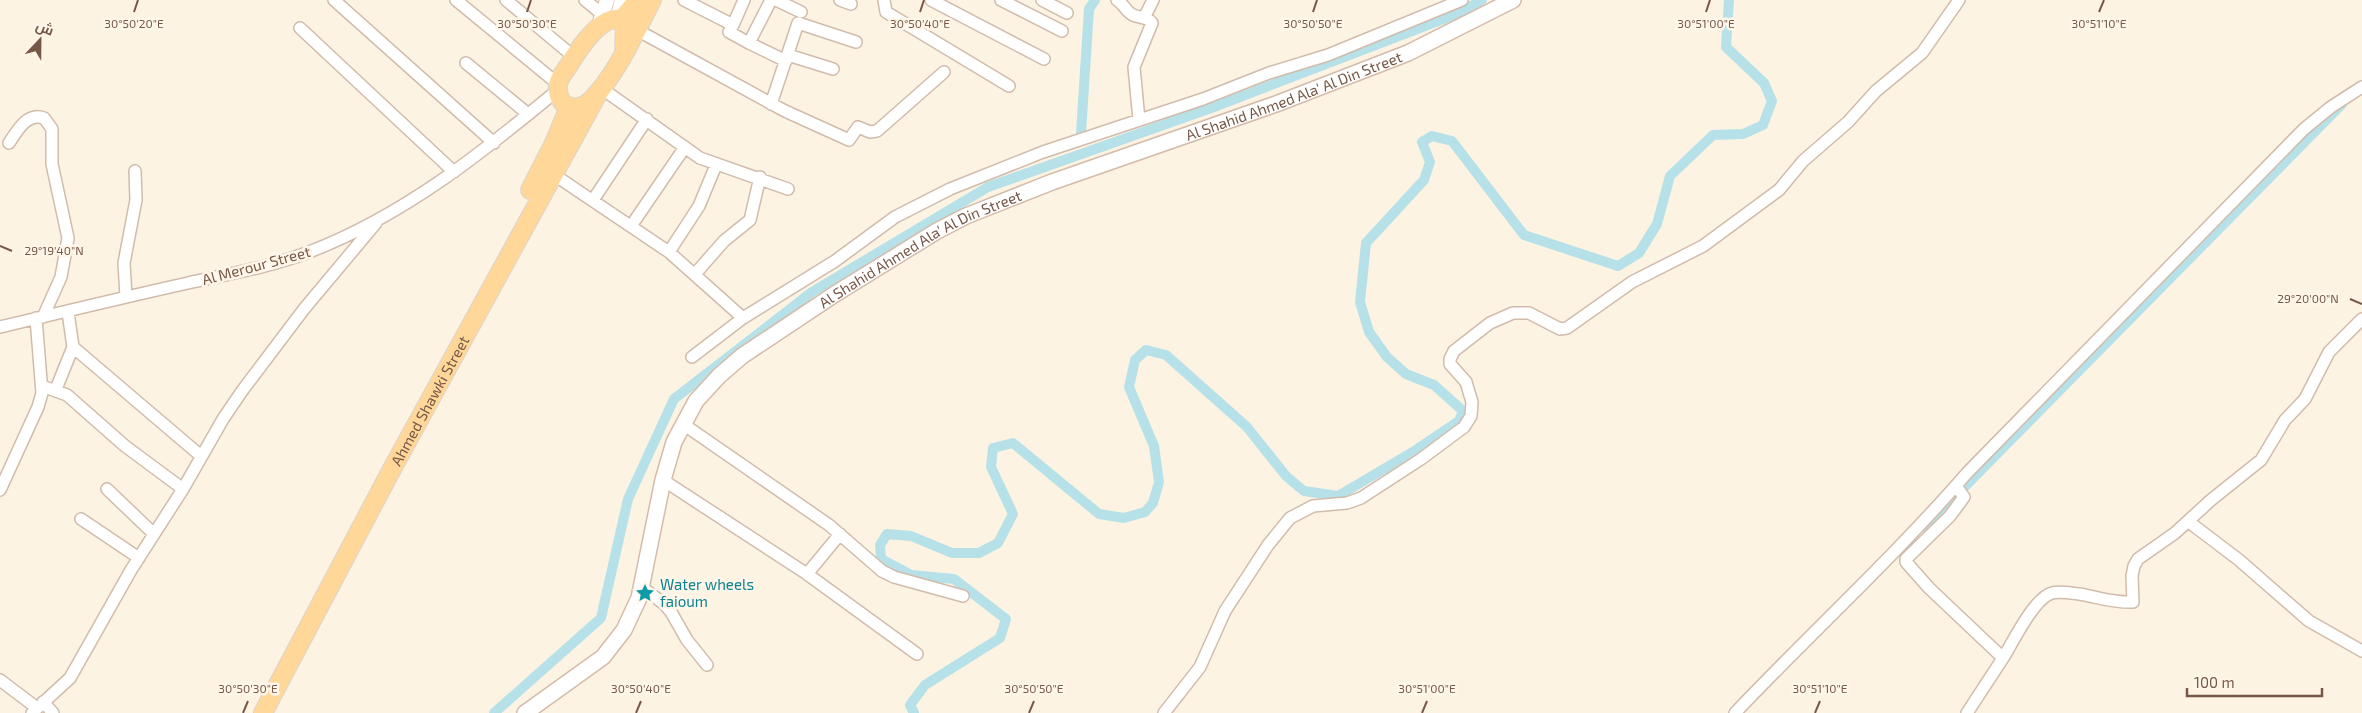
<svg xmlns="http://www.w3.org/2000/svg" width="2362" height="713" font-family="'Exo 2',Cairo,sans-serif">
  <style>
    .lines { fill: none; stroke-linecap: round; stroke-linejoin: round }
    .canal { stroke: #b6e1e8; stroke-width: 10 }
    .minor-casing { stroke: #d1bcac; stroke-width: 14 }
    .tertiary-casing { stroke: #d1bcac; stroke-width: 16 }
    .secondary-casing { stroke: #d5bba9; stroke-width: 18 }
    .primary-casing { stroke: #dcd4cf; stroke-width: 20 }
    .minor { stroke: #fff; stroke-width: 11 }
    .tertiary { stroke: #fff; stroke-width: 14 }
    .secondary { stroke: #fff; stroke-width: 15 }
    .primary { stroke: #ffd798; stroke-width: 18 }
    .ticks { fill: none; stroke: #775848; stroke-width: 2 }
    .labels { text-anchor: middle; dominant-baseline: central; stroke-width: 5; stroke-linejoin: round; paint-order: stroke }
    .street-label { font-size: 15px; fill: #775848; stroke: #fff6ea }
    .culture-label { font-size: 15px; fill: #0d838f; stroke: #fff6ea; text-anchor: start }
    .ticks-label { font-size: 12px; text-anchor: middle; fill: #775848; stroke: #fff6ea; stroke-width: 5; stroke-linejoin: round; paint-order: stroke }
  </style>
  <rect width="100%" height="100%" fill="#fdf3e3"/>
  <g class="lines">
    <!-- canal -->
    <path class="canal" d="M1081,133L1089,9L1095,0
      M1925,527L2342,104
      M494,713L601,618L628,499L674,399L812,292L988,187L1214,107L1459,13L1482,0
      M914,713L910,705L925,685L1000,638L1006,619L954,579L911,575L881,559L880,545L887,534L911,536L952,553H979L998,543L1013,514L991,467L993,448L1013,443L1099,514L1124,518L1145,512L1153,503L1159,482L1154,446L1129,387L1135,360L1146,350L1166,355L1247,427L1286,476L1304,491L1338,496L1416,450L1459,421L1463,411L1434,385L1406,374L1387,357L1369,332L1360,302L1366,243L1424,180L1430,162L1422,142L1432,136L1452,141L1524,235L1618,266L1639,253L1657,224L1670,176L1713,135L1743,134L1763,125L1772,101L1764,83L1726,47L1729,0"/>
    <!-- minor casing -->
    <g class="minor-casing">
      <path id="minor" d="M334,0L494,143
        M456,0L558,84
        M506,0L574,57
        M585,0L602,14
        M684,0L733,25L729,32L749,43
        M771,0L749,43L786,61
        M776,0L801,12
        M840,0L851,4
        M884,0L886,12L1009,86
        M931,0L1044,59
        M1001,0L1062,31
        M1042,0L1067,13
        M1117,0C1124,4 1126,12 1133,15C1139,18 1148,17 1152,23L1134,67L1139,120
        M1144,18L1153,0
        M733,25L744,0
        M300,28L454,172
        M637,30L785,111L849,140L858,127L870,132L877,131L944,72
        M788,55L833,69
        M466,63L528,114
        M601,88L700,158L788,189
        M771,104L798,23L856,42
        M9,143C17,131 27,112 44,118L52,129V164L68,238L61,277L43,317
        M553,174L669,252L743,318
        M593,200L647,119
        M631,226L685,147
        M669,252L699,206L716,165
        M695,274L724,241L750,220L760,177
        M126,297L124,263L136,200L135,171
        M68,312L73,347L201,456
        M0,327C63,312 125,297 188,283C229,274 270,267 309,252C403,216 482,153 559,89
        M692,357L743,318L835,261L895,217L950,189L1043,152L1203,99L1269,73L1328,55L1462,0
        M42,386L67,395L125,446L183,489
        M56,389L73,347
        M683,424L829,525L882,571L894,577L963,596
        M663,480L807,574L917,654
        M1956,486L1964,497L1950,516L1906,559V562L1929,588L2003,658L1967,713
        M107,489L154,534
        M0,490L38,407L42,393L36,318
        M81,519L139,558
        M2189,522L2239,560L2309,621L2362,651
        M807,574L840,534
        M642,587L664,604L671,612L687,640L707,665
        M2003,658C2013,642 2034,598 2052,593C2059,591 2071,593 2079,594C2098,597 2113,603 2133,602L2132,576L2134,566L2138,559L2175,533L2211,500L2261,460L2285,420L2305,399L2329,352L2362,319
        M0,680L37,708
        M43,702L53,713
        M32,713L70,678L131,570L183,489L223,419L242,391L304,309L376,223
        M1164,713L1200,667L1225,611L1268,545L1290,518L1313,506L1347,503L1361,498L1421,459L1464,427L1471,416L1472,402L1466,382L1450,364V359L1454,351L1490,323L1513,313H1529L1560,329L1567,328L1632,282L1703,246L1779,190L1803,161L1848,122L1876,91L1922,53L1959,0
        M1735,713C1812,632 1894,557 1967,473L2304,129L2331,107L2362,87"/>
    </g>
    <!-- tertiary casing -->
    <g class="tertiary-casing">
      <path id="tertiary" d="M617,19L622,0
        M598,28L607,0"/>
    </g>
    <!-- secondary casing -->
    <g class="secondary-casing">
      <g id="secondary">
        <path id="s1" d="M525,713L603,657L624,630L639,598L663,480L674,442L696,401L719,376L742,356L835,294L937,231L966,216L1052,182L1276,104L1408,53L1513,0"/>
      </g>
    </g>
    <!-- primary casing -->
    <g class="primary-casing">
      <g id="primary">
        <path d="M620,21L638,0"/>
        <path d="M624,51L625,27L617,19C599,18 578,50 569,65C565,71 559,78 558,85C556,106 575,114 590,101C614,79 637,29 652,0"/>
        <path d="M530,190L554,143L569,107"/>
        <path id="s2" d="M263,713L392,469L600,90"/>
      </g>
    </g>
    <!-- minor -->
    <use href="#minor" class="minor"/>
    <!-- tertiary -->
    <use href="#tertiary" class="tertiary"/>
    <!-- secondary -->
    <use href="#secondary" class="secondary"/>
    <!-- primary -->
    <use href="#primary" class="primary"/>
  </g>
  <!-- ticks -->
  <path class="ticks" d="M134,12L138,0M527,12L531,0M920,12L924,0M1313,12L1317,0M1706,12L1710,0M2099,12L2104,0M0,246L12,251M2350,299L2362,304M243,713L248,701M636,713L641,701M1029,713L1034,701M1422,713L1427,701M1815,713L1820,701"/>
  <!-- icons -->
  <defs>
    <g id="sight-bare" transform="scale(1.5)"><path d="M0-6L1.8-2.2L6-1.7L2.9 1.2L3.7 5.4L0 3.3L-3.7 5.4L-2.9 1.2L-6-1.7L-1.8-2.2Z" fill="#0f9aa8" stroke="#fff6ea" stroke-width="2.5" paint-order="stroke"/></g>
  </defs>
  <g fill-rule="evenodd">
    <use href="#sight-bare" x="645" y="593"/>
  </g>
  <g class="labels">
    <!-- street labels -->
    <g class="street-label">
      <text stroke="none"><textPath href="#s1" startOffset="1050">Al Shahid Ahmed Ala' Al Din Street</textPath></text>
      <text stroke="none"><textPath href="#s1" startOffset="645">Al Shahid Ahmed Ala' Al Din Street</textPath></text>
      <text transform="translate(256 265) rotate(-15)">Al Merour Street</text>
      <text stroke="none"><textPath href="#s2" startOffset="354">Ahmed Shawki Street</textPath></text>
    </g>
    <!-- culture labels -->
    <g class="culture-label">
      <text x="660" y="584">Water wheels<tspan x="660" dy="17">faioum</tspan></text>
    </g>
  </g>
  <g class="ticks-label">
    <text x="134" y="28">30°50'20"E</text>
    <text x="527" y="28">30°50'30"E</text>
    <text x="1313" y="28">30°50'50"E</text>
    <text x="2099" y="28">30°51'10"E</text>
    <text x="920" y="28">30°50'40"E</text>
    <text x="1706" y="28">30°51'00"E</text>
    <text x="54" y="255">29°19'40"N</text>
    <text x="2308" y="303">29°20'00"N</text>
    <text x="248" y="693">30°50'30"E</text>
    <text x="641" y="693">30°50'40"E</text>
    <text x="1034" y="693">30°50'50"E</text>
    <text x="1427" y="693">30°51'00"E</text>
    <text x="1820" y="693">30°51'10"E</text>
  </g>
  <!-- north arrow -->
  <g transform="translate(40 40) rotate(22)" stroke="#fff6ea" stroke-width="4" paint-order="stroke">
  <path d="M0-4L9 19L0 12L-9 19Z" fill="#775848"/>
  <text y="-8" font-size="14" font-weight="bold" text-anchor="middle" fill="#775848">ش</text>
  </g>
  <!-- scale -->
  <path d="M2187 688v8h135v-8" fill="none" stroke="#775848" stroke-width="2.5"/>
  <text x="2194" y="688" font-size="15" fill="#775848" stroke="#fff6ea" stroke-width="4" paint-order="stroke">100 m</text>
</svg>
